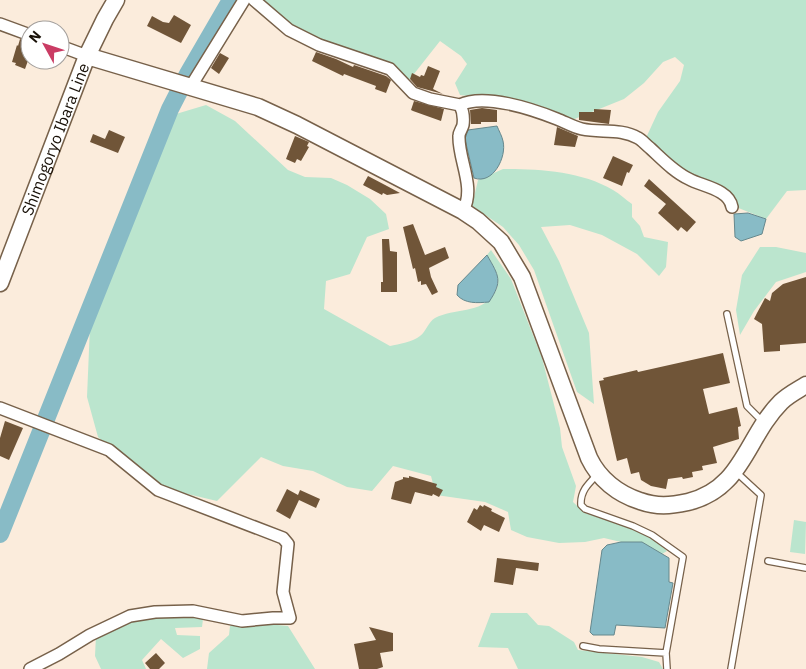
<svg xmlns="http://www.w3.org/2000/svg" width="806" height="669" font-family="'IBM Plex Sans',sans-serif">
  <style>
    .green { fill: #bbe5ce }
    .water { fill: #88bbc6; stroke: #66888d }
    .lines { fill: none; stroke-linecap: round; stroke-linejoin: round }
    .river { stroke: #88bbc6; stroke-width: 18 }
    .building { fill: #705538 }
    .lane-casing { stroke: #77614a; stroke-width: 8 }
    .street-casing { stroke: #77614a; stroke-width: 14 }
    .secondary-casing { stroke: #77614a; stroke-width: 19 }
    .lane { stroke: #fff; stroke-width: 5.5 }
    .street { stroke: #fff; stroke-width: 11 }
    .secondary { stroke: #fff; stroke-width: 16 }
    .labels { text-anchor: middle; dominant-baseline: central; stroke-width: 5; stroke-linejoin: round; paint-order: stroke }
    .street-label { font-size: 16px; fill: #181007; stroke: #fff }
  </style>
  <rect width="100%" height="100%" fill="#fbecdc"/>
  <!-- green -->
  <path class="green" d="M261,0H806V190L787,191L766,219L731,205L686,173L645,140L658,112L680,81L684,65L675,57L663,62L644,83L624,99L572,120L501,100L460,95L455,83L467,64L461,56L440,41L410,79L403,78L296,30Z
    M206,105L235,121L288,170L305,177L331,178L347,185L370,199L386,214L389,229L367,237L350,274L326,281L324,309L390,346C399,344 413,342 420,336C426,332 428,322 435,318C454,308 481,314 494,294C504,280 494,268 487,255L491,250L511,279L542,358L560,428L562,447L576,486L573,502L585,513L632,528L652,538L667,551L662,554L642,542H621L604,538L585,542L559,543L527,537L511,530L508,512L485,502L436,495L431,476L393,466L372,491L347,487L313,471L283,466L261,457L217,501L179,492L148,481L98,437L87,397L90,326L121,235L167,122L176,114Z
    M503,169C539,169 581,171 613,190C620,194 626,200 632,204V217L640,226L644,237L668,242L666,267L659,276L637,254L602,235L570,225L541,227L559,261L589,333L594,404L577,392L534,270L519,245L503,227L472,206L478,180Z
    M760,247H776L806,253V272L776,282L754,311L740,335L736,310L742,275Z
    M794,520L806,522L805,554L790,552Z
    M491,613H527L538,625L549,626L574,642L578,650L642,657L659,662L663,669H518L508,648L478,647Z
    M179,615L203,619L202,627L175,628L177,635L200,636V649L183,658L161,639L142,660L146,669H101L95,656L96,635L125,621Z
    M267,624L288,626L315,669H207L209,653L229,635L230,626Z"/>
  <!-- water -->
  <path class="water" d="M497,126C499,131 502,136 503,141C507,157 493,185 474,178L465,139L468,130Z
    M748,213L766,219L762,234L741,241L735,237L734,214Z
    M487,255C499,276 503,281 489,302C477,303 465,304 457,295L458,285Z
    M621,542H642L669,558V582L673,583L665,628L616,625L614,635H593L590,632L602,550L607,545Z"/>
  <g class="lines">
    <!-- river -->
    <path class="river" d="M0,534L170,109L188,74L231,0"/>
  </g>
  <!-- building -->
  <path class="building" d="M174,15L191,25L181,43L147,26L152,16L163,22L169,23Z
    M20,39L28,42L25,48L30,50V55L25,69L15,65L16,63L12,62L17,45L18,46Z
    M316,52L336,59L353,67L354,65L386,76L391,80L386,93L375,89L376,86L344,74L343,76L312,61Z
    M220,53L229,58L219,74L211,68Z
    M428,66L440,71L433,89L443,94L417,87L410,79L412,73L420,77L421,75L424,76Z
    M414,101L444,109L441,121L413,111L411,110Z
    M482,108L497,110V122H481V124H471L470,110Z
    M594,109L611,110L609,124L579,120V112H594Z
    M557,127L578,136L575,147L554,145Z
    M109,130L125,137L118,153L90,142L93,134L105,139Z
    M295,136L309,142L307,146L309,147L301,161L297,159L295,163L286,159Z
    M613,156L633,165L629,173L627,172L622,186L603,178Z
    M368,176L387,186L400,193L387,195L383,193L382,195L363,185Z
    M649,179L696,222L687,232L681,227L678,231L658,213L666,204L644,186Z
    M413,224L425,255L445,247L449,258L429,268L431,277L438,292L432,295L426,284L421,285V281L418,282L415,268L413,269L403,227Z
    M382,239H389L390,251L397,252V292H381V282H383Z
    M806,277V343L780,345V351L764,352L762,324L754,319L757,313L765,298L770,301L772,293L783,284Z
    M723,353L730,383L703,389L709,414L737,407L741,426L738,427L739,439L713,447L717,463L702,466L703,470L692,472L693,477L683,479L682,477L668,479L666,489L651,486L641,480L639,472L631,474L627,458L617,461L599,381L604,380L603,378L637,370L638,372Z
    M5,421L23,428L9,460L0,456V438Z
    M409,476L437,484L436,487L443,490L439,497L433,494L432,496L415,492L411,504L391,499L395,482L403,479V477L409,478Z
    M287,489L298,495L300,490L320,499L316,508L299,500L290,519L276,511Z
    M480,505L483,507L484,505L492,509L491,511L505,518L499,532L484,525L481,531L467,522L474,508L477,510Z
    M497,558L539,563L538,571L516,568L513,585L494,582Z
    M369,627L393,633V651L380,653L383,667L377,669H359L354,644L376,640Z
    M156,653L165,663L159,669H150L145,663Z"/>
  <g class="lines">
    <!-- lane casing -->
    <g class="lane-casing">
      <path id="lane" d="M727,314L747,406L763,422
        M598,474C589,483 580,491 581,505L585,509L633,526L652,535L683,557L666,653L667,669
        M768,561L806,568
        M583,646L599,649L666,653
        M731,669L761,495L736,472"/>
    </g>
    <!-- street casing -->
    <g class="street-casing">
      <path id="street" d="M254,0L289,30L319,45L390,69L413,93L430,99L460,105C463,111 464,118 463,125C462,129 459,132 459,136C458,160 476,187 463,211
        M0,24L30,35
        M60,46L87,56
        M191,86L244,0
        M460,105C484,93 532,109 557,119C565,122 573,127 582,129C600,133 621,128 638,138C642,140 646,145 650,148C662,159 674,172 689,179C701,186 729,189 732,207
        M0,408L109,450L158,490L283,538L288,544L283,592L290,618H273L242,621L193,611L155,612L130,616L90,635L59,654L30,669"/>
    </g>
    <!-- secondary casing -->
    <g class="secondary-casing">
      <g id="secondary">
        <path d="M87,56L258,107L297,125L463,211L478,221L501,242L522,277L589,458C599,479 618,494 640,501C657,507 670,506 688,502C743,489 746,437 781,402C788,395 798,390 806,385"/>
        <path id="s1" d="M0,283L87,56L105,19L116,0"/>
      </g>
    </g>
    <!-- lane -->
    <use href="#lane" class="lane"/>
    <!-- street -->
    <use href="#street" class="street"/>
    <!-- secondary -->
    <use href="#secondary" class="secondary"/>
  </g>
  <g class="labels">
    <!-- street labels -->
    <g class="street-label">
      <text stroke="none"><textPath href="#s1" startOffset="154">Shimogoryo Ibara Line</textPath></text>
    </g>
  </g>
  <!-- north arrow -->
  <g transform="translate(45 45) rotate(310)"><circle r="24" fill="#ffffff" stroke="#a39f9c"/>
  <path d="M0-4L9 19L0 12L-9 19Z" fill="#ca3c64"/>
  <text y="-8" font-size="14" font-weight="bold" text-anchor="middle" fill="#181007">N</text>
  </g>
</svg>
